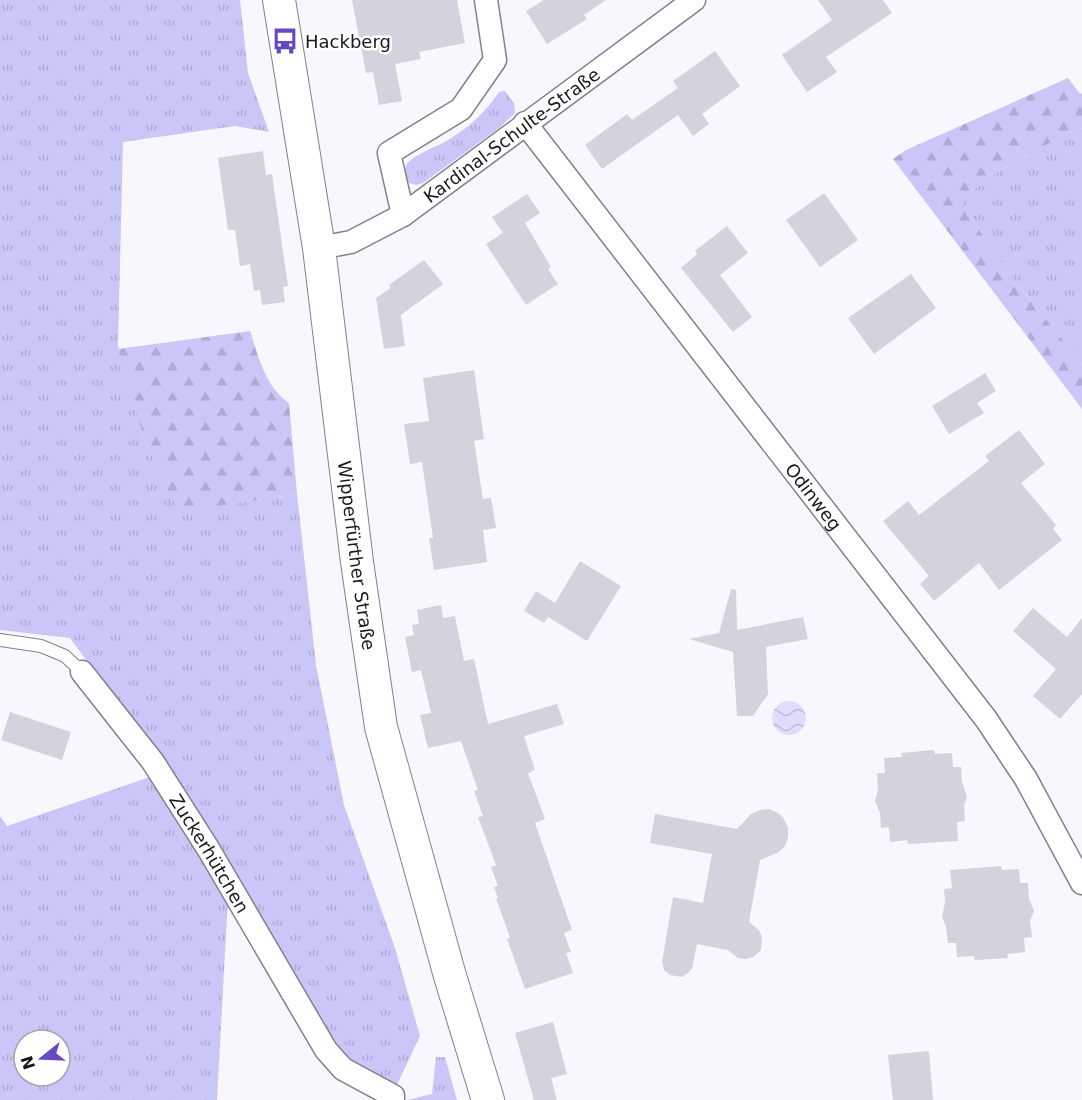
<svg xmlns="http://www.w3.org/2000/svg" width="1082" height="1100" font-family="'DejaVu Sans',sans-serif">
  <style>
    .grass { fill: url(#grass-tufts); fill-rule: evenodd }
    .forest { fill: url(#forest-firs) }
    .water { fill: url(#water-waves) }
    .building { fill: #d3d2dd }
    .lines { fill: none; stroke-linecap: round; stroke-linejoin: round }
    .service-casing { stroke: #82818b; stroke-width: 14 }
    .minor-casing { stroke: #82818b; stroke-width: 25 }
    .secondary-casing { stroke: #82818b; stroke-width: 34 }
    .service { stroke: #fff; stroke-width: 12 }
    .minor { stroke: #fff; stroke-width: 22 }
    .secondary { stroke: #fff; stroke-width: 32 }
    .labels { text-anchor: middle; dominant-baseline: central; stroke-width: 5; stroke-linejoin: round; paint-order: stroke }
    .poi-label { font-size: 18px; fill: #19191c; stroke: #fff; text-anchor: start }
    .street-label { font-size: 18px; fill: #19191c; stroke: #fff }
  </style>
  <defs>
    <pattern id="grass-tufts" width="24" height="20" patternUnits="userSpaceOnUse" patternTransform="scale(1.5)"><rect width="24" height="20" fill="#cac6f7"/><path d="M3 7l-1-3M5 7V3M7 7l1-3M15 17l-1-3M17 17v-4M19 17l1-3" fill="none" stroke="#adaad3"/></pattern>
    <pattern id="forest-firs" width="22" height="20" patternUnits="userSpaceOnUse" patternTransform="scale(1.5)"><rect width="22" height="20" fill="#cac6f7"/><path d="M5 1l3.5 6h-7zM16 11l3.5 6h-7z" fill="#adaad3"/></pattern>
    <pattern id="water-waves" width="16" height="10" patternUnits="userSpaceOnUse" patternTransform="scale(1.5)"><rect width="16" height="10" fill="#dfdcfc"/><path d="M0 5q4-4 8 0t8 0" fill="none" stroke="#bfbcd7"/></pattern>
  </defs>
  <rect width="100%" height="100%" fill="#f8f7fe"/>
  <!-- grass -->
  <path class="grass" d="M0,0H240L248,73L269,132L235,126L123,142L118,346L145,442L179,511L297,494L316,665L344,805L395,948L420,1036L394,1091L343,1060L152,750L70,638L0,630Z
    M505,91L514,103L515,113L499,128L423,183L416,185L406,182C404,175 403,170 407,164C413,155 438,146 448,140C469,127 485,113 499,92Z
    M1082,128V366L1076,355L1010,276L964,207V197L1000,170L1070,132Z
    M153,776L228,898L217,1100H0V816L7,826ZM24,1040H60V1076H24Z
    M436,1057H445L457,1100H407L432,1094Z"/>
  <!-- forest -->
  <path class="forest" d="M1068,78L1080,94L1082,93V128L1070,132L1000,170L964,197V207L1010,276L1076,355L1082,366V409L893,159L906,150Z
    M250,331C259,358 265,386 289,403L297,494L179,512L145,442L118,349Z"/>
  <!-- water -->
  <path class="water" d="M772 718a17 17 0 1 1 34 0a17 17 0 1 1-34 0Z"/>
  <!-- building -->
  <path class="building" d="M352,0H457L465,43L419,52L421,59L395,64L402,101L379,105L373,72L366,73Z
    M544,0H606L584,15L587,19L547,44L526,11Z
    M818,0H883L892,13L826,57L837,72L807,92L782,55L832,20Z
    M715,51L740,86L702,114L709,124L693,136L678,115L602,169L585,145L627,114L632,120L678,88L673,81Z
    M263,151L266,175L272,174L288,286L283,287L285,302L262,305L260,290L254,291L250,264L240,266L235,230H228L218,158Z
    M824,193L858,240L820,267L786,220Z
    M527,194L540,213L525,223L551,267L548,269L558,284L526,305L486,244L503,233L492,217Z
    M727,226L748,253L720,275L752,317L733,332L681,268L697,254L695,251Z
    M424,260L443,284L401,315L405,346L384,349L376,298L391,288L389,285Z
    M911,274L936,308L874,354L848,318Z
    M474,370L484,439L474,441L483,499L491,498L496,528L483,530L487,562L434,570L429,538H433L422,462L410,464L404,424L429,421L423,378Z
    M985,373L996,391L977,403L984,413L949,434L932,406Z
    M1019,430L1045,464L1021,483L1056,525L1053,529L1062,540L999,590L979,563L934,601L920,584L929,576L883,521L908,501L919,515L989,461L985,456Z
    M580,561L621,586L587,641L548,617L544,623L524,611L536,591L555,603Z
    M731,589L736,590L737,630L803,617L808,639L766,647L768,694L753,716H737L733,652L689,639L719,633Z
    M441,605L443,618L455,616L464,661L474,659L488,724L557,704L564,724L524,736L535,770L528,773L545,819L535,823L572,930L564,933L571,952L566,953L573,973L525,989L507,939L510,938L496,898H498L494,887L498,886L491,867L496,865L478,817L483,816L474,791L478,790L461,741L428,748L420,715L431,713L421,670L412,672L405,637L414,635L412,625L419,624L417,610Z
    M1033,608L1067,637L1082,618V694L1060,719L1033,696L1056,669L1013,631Z
    M10,712L71,732L62,760L1,740Z
    M934,750L935,754L952,753L953,767H961L962,781L967,797L964,805L965,821L957,822L958,841L908,844L907,840L890,842L889,827L881,828L880,813L875,801L878,790L877,773H885L884,758L902,757L901,753Z
    M769,809L778,813L784,819L788,828V837L785,846L779,852L760,860L749,922L759,930L762,937L761,950L753,957L746,959L738,958L728,950L697,944L692,968L689,972L682,977L670,975L664,970L662,962L673,897L703,903L712,854L650,843L655,814L737,829L751,814L760,810Z
    M1001,866L1002,870L1019,869L1020,883H1028L1029,899L1034,911L1030,921L1032,937L1024,938L1025,952L1007,954L1008,958L975,960L974,956L957,957L956,943H948L946,927L942,916L945,903L944,889L952,888L950,870Z
    M553,1022L567,1074L551,1078L557,1100H534L515,1033Z
    M929,1051L933,1100H893L888,1055Z"/>
  <g class="lines">
    <!-- service casing -->
    <g class="service-casing">
      <path id="service" d="M0,640L41,646L65,656L82,672"/>
    </g>
    <!-- minor casing -->
    <g class="minor-casing">
      <g id="minor">
        <path id="s1" d="M525,123L986,719L1026,779L1082,883"/>
        <path d="M403,215L389,153L461,109L495,60L486,0"/>
        <path id="s2" d="M319,248L351,242L403,215L694,0"/>
        <path id="s3" d="M82,672L153,762L209,850L326,1050L343,1069L393,1096V1100"/>
      </g>
    </g>
    <!-- secondary casing -->
    <g class="secondary-casing">
      <g id="secondary">
        <path id="s4" d="M279,0L319,248L357,562L381,727L450,976L488,1100"/>
      </g>
    </g>
    <!-- service -->
    <use href="#service" class="service"/>
    <!-- minor -->
    <use href="#minor" class="minor"/>
    <!-- secondary -->
    <use href="#secondary" class="secondary"/>
  </g>
  <!-- icons -->
  <defs>
    <g id="bus-bare" transform="scale(2.07)"><path d="M-5-6H5V4H4V6H2V4H-2V6H-4V4H-5ZM-3.5-4V0h7V-4ZM-3.5 1.2v1.5H-2V1.2ZM2 1.2v1.5H3.5V1.2Z" fill="#6649c2" stroke="#fff" stroke-width="2.5" paint-order="stroke"/></g>
  </defs>
  <g fill-rule="evenodd">
    <use href="#bus-bare" x="285" y="41"/>
  </g>
  <g class="labels">
    <!-- poi labels -->
    <g class="poi-label">
      <text x="305" y="41">Hackberg</text>
    </g>
    <!-- street labels -->
    <g class="street-label">
      <text stroke="none"><textPath href="#s2" startOffset="226">Kardinal-Schulte-Straße</textPath></text>
      <text stroke="none"><textPath href="#s1" startOffset="472">Odinweg</textPath></text>
      <text stroke="none"><textPath href="#s4" startOffset="561">Wipperfürther Straße</textPath></text>
      <text stroke="none"><textPath href="#s3" startOffset="222">Zuckerhütchen</textPath></text>
    </g>
  </g>
  <!-- north arrow -->
  <g transform="translate(42 1058) rotate(252)"><circle r="28" fill="#ffffff" stroke="#a3a3a4" stroke-width="1.5"/>
  <path d="M0-4.5L10 22L0 15L-10 22Z" fill="#6649c2"/>
  <text y="-9" font-size="16" font-weight="bold" text-anchor="middle" fill="#19191c">N</text>
  </g>
</svg>
